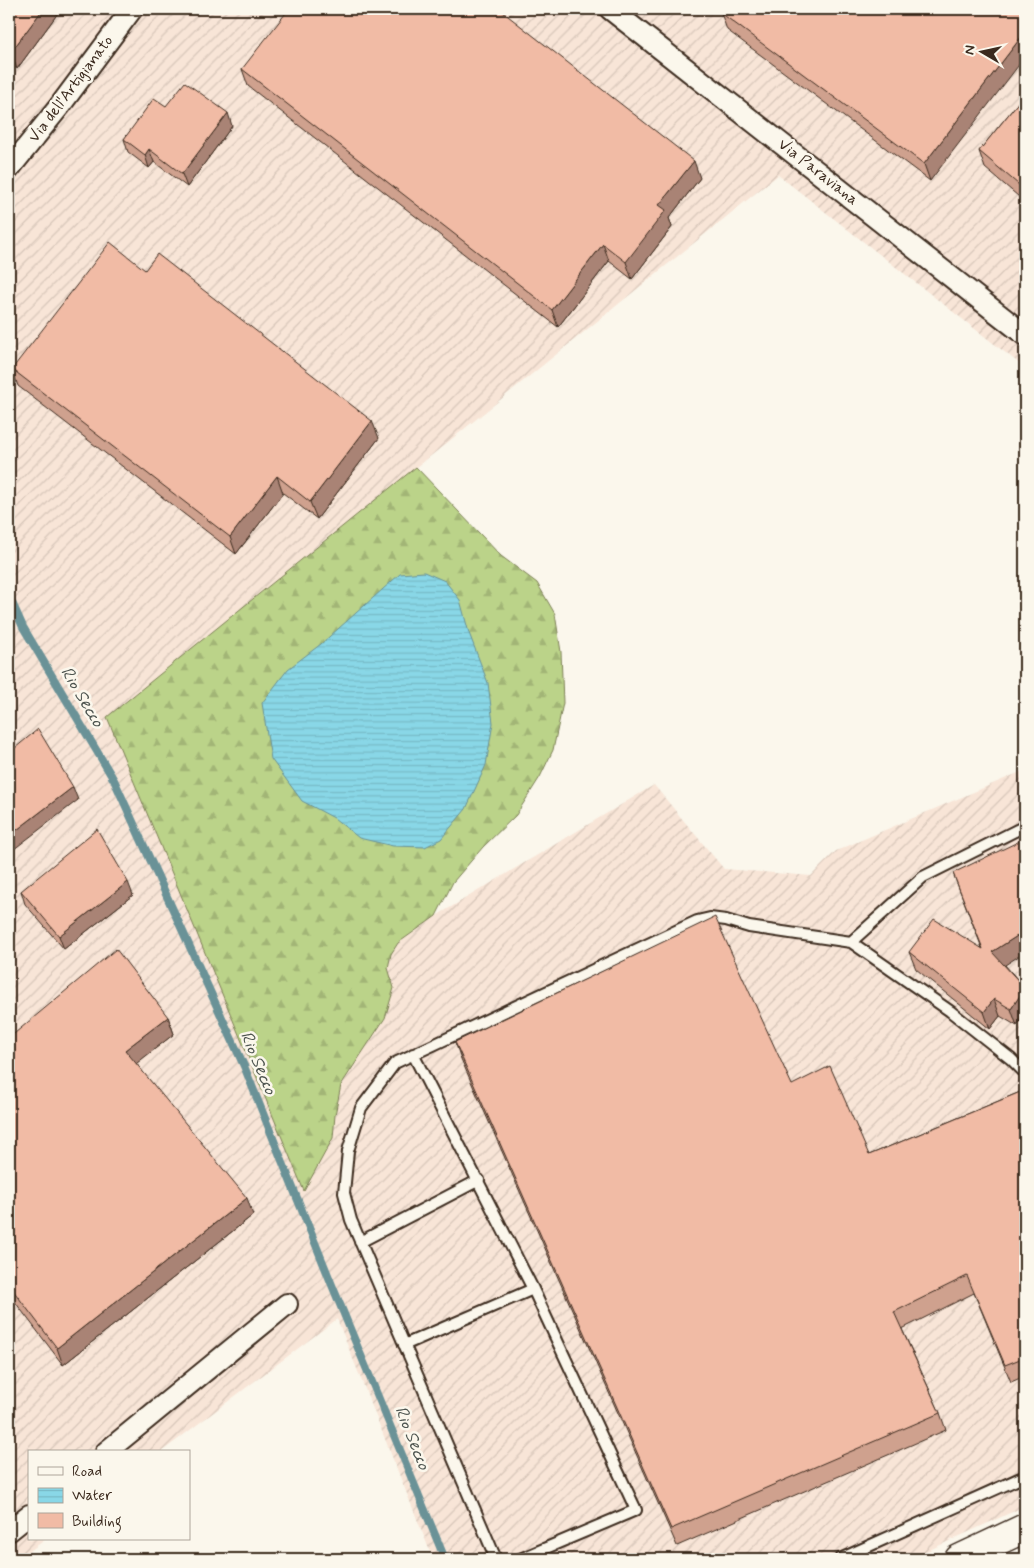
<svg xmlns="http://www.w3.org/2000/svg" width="1034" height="1568" font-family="Mynerve,sans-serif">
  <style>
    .industrial { fill: url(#industrial-furrows) }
    .forest { fill: url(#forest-firs); stroke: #7b7e54 }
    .water { fill: url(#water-rules); stroke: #6a9297 }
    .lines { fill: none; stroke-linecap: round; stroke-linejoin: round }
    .stream { stroke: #6a9297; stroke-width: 8 }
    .service-casing { stroke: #3b2a1e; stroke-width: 14 }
    .minor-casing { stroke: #3b2a1e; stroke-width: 24 }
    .secondary-casing { stroke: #3b2a1e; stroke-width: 31 }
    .service { stroke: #fbf7ec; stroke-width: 10 }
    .minor { stroke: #fbf7ec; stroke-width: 20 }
    .secondary { stroke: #fbf7ec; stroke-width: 28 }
    .wall { fill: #cfa18e; stroke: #3b2a1e }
    .shaded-wall { fill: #a98374; stroke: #3b2a1e }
    .building { fill: #f1bba5; stroke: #3b2a1e }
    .labels { text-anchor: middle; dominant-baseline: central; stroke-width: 5; stroke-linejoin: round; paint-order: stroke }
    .street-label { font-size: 16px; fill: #3b2a1e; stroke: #fbf7ec }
    .water-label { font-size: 18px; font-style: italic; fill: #4e5550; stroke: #fbf7ec }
  </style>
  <defs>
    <pattern id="industrial-furrows" width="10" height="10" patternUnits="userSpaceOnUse" patternTransform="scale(1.25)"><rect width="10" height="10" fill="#f8e5d7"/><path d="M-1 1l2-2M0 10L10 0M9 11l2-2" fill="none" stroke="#d6c5b8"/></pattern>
    <pattern id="forest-firs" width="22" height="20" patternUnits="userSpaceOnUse" patternTransform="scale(1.25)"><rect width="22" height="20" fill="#bbd389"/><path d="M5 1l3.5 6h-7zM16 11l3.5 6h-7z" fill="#a2b576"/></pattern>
    <pattern id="water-rules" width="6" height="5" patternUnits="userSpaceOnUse" patternTransform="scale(1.25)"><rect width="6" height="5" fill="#89d7e7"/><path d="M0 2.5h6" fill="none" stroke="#77b9c6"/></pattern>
  </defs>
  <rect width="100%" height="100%" fill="#fbf7ec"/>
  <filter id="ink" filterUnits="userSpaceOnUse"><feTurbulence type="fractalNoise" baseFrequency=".02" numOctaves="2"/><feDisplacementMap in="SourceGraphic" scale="10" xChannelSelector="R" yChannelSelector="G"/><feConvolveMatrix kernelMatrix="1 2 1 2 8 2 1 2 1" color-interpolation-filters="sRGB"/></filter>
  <g filter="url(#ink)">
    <!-- industrial -->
    <path class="industrial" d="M9,9H1025V368L778,175L107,718L333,1138L335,1115L341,1085L385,1018L394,988L388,968L391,954L398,943L436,916L654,785L724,869L811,876L836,851L1025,770V1506L910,1559H433L337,1319L161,1452H29V1539H46L19,1559H9Z"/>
    <!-- forest -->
    <path class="forest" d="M416,467L501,556L537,583L555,614L561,652L563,703L553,750L540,777L516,815L483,847L453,882L436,916L398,943L391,954L388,968L394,988L385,1018L341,1085L335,1115L333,1138L304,1191L107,717Z"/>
    <!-- water -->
    <path class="water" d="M424,572L445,581L460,600L469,633L488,683L493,723L486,765L466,809L441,839L425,847L393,846L359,838L334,818L302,801L271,759L262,703L288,669L321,644L400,574Z"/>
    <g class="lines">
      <!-- stream -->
      <path class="stream" d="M9,596L23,627L114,780L244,1066L332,1285L445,1559"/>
      <!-- service casing -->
      <g class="service-casing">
        <path id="service" d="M851,942L923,877L1025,826
          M413,1054L533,1289
          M360,1242L479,1180
          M404,1345L533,1289L636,1510L520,1559
          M496,1559L351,1220L344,1193L348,1151L361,1108L395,1063L697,921L710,918L726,920L749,927L851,942L950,1011L1011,1059L1025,1073
          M840,1559L1025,1476"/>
      </g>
      <!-- minor casing -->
      <g class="minor-casing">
        <path id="minor" d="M610,9L1025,335
          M9,169L59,107L132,9
          M106,1452L287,1304
          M9,1531L29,1515"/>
      </g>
      <!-- secondary casing -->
      <g class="secondary-casing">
        <path id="secondary" d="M959,1559L1025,1528"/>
      </g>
      <!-- service -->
      <use href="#service" class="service"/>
      <!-- minor -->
      <use href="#minor" class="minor"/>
      <!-- secondary -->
      <use href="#secondary" class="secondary"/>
    </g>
    <!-- wall -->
    <path class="wall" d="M9,9H61L17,69L9,63Z
      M1025,9L930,181L727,30L721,13Z
      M242,69L700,178L669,218L672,227L632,279L609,261L558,327L248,86Z
      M1025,94V202L985,168L979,151Z
      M166,106L232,126L187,187L154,162L149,168L128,152L124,139Z
      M145,270L379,438L317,519L283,493L236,554L18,386L12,369Z
      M953,873L1005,965L1025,988V1014L1017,1026L1000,1016L990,1029L916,969L909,952L982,948Z
      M21,891L133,895L64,949L25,904Z
      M168,1017L174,1034L136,1063L253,1215L63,1365L9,1294V1038Z
      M455,1042L792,1085L869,1155L1025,1090V1376L1011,1382L974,1293L902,1329L940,1413L946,1430L677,1546L461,1059Z"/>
    <!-- shaded-wall -->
    <path class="shaded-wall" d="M43,9H61L17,69L11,52Z
      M1025,32V57L930,181L924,164Z
      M228,113L232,126L187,187L182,174Z
      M149,149L154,162L149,168L145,155Z
      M694,161L700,178L669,218L672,227L632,279L626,262L659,205Z
      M603,244L609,261L558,327L552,310Z
      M372,421L379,438L317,519L310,502Z
      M277,476L283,493L236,554L230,537Z
      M73,787L78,800L9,853V836Z
      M128,882L133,895L64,949L59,936Z
      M1025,931V952L999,969L992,952Z
      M1025,988V1014L1017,1026L1011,1009Z
      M994,999L1000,1016L990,1029L984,1012Z
      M168,1017L174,1034L132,1067L125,1050Z
      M247,1198L253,1215L63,1365L57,1348Z"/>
    <!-- building -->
    <path class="building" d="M9,9H43L11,52L9,50Z
      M289,9H463L467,12L470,9H499L694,161L659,205L666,210L626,262L603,244L552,310L242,69Z
      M724,9H1025V32L924,164L721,13Z
      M185,82L228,113L182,174L149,149L145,155L124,139L154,98L166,106Z
      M1025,94V190L979,151Z
      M110,242L145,270L157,254L372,421L310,502L277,476L230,537L12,369Z
      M38,729L73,787L9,836V753Z
      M97,829L128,882L59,936L21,891Z
      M1022,840L1025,847V931L992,952L1025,988L1011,1009L994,999L984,1012L909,952L934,919L983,949L953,873Z
      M715,917L792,1085L830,1066L869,1155L1025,1090V1357L1005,1365L967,1276L894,1312L940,1413L671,1529L455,1042Z
      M116,949L168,1017L125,1050L247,1198L57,1348L9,1285V1038Z"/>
  </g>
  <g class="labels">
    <!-- street labels -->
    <g class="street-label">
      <text transform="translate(71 89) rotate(-53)">Via dell'Artigianato</text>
      <text transform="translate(818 172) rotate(38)">Via Paraviana</text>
    </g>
    <!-- water labels -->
    <g class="water-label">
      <text transform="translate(82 697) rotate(59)">Rio Secco</text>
      <text transform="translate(258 1063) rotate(67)">Rio Secco</text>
      <text transform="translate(412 1438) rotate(68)">Rio Secco</text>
    </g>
  </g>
  <!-- margin -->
  <rect width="1034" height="1568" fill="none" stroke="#fbf7ec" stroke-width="30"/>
  <rect x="15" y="15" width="1004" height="1538" fill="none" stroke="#3b2a1e" stroke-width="2" filter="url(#ink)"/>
  <!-- legend -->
  <rect x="28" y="1450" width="162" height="90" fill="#fbf7ec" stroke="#aea59a"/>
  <rect x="38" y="1467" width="25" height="8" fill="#fbf7ec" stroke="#aea59a"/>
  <text x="72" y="1476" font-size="15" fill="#3b2a1e">Road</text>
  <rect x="38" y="1488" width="25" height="15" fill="url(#water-rules)" stroke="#aea59a"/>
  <text x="72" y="1500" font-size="15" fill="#3b2a1e">Water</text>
  <rect x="38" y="1513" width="25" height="15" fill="#f1bba5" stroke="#aea59a"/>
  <text x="72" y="1526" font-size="15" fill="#3b2a1e">Building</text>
  <!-- north arrow -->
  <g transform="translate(982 52) rotate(279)" stroke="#fbf7ec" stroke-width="4" paint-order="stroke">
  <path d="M0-4L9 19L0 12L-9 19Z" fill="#3b2a1e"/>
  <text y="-8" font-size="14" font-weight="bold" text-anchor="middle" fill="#3b2a1e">N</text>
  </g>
</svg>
